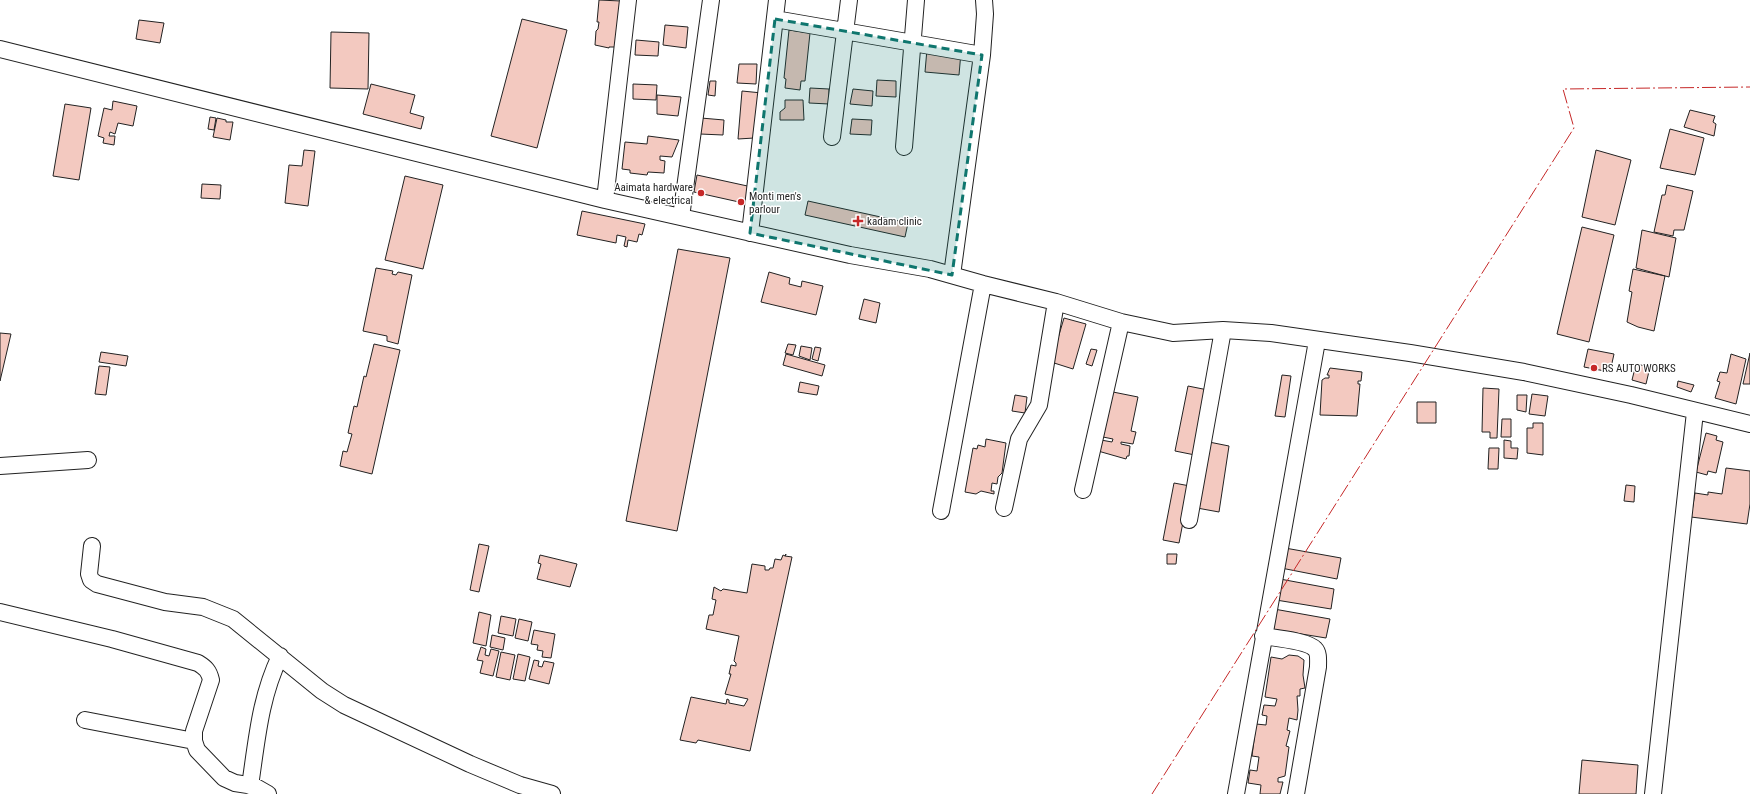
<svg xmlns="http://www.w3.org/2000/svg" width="1750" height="794" font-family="'Roboto Condensed',sans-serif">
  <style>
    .building { fill: #f3c9c0; stroke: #222 }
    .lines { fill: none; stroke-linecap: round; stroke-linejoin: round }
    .minor-casing { stroke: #222; stroke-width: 18 }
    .minor { stroke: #fff; stroke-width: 16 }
    .power { stroke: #c62828; stroke-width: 1; stroke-dasharray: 14 3 2 3; stroke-linecap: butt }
    .marked { fill: #0f766e; fill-opacity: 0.2; stroke: #0f766e; stroke-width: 3; stroke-dasharray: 8 5; stroke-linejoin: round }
    .poi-dot { fill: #c62828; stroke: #fff; stroke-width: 1.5 }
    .labels { text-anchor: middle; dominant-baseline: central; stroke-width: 3; stroke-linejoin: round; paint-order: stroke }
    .poi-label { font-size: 11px; fill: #222; stroke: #fff; text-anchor: start }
  </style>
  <rect width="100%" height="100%" fill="#fff"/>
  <!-- building -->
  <path class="building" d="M599,0L621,1L616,47H609V48L595,45L596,31L598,29L599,22H597Z
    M522,19L567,30L537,148L491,136Z
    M139,20L164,23L160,43L136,39Z
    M665,25L688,27L686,48L663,45Z
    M789,30L810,33L805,81H801L800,90L785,88L786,79L784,78Z
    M331,32L369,33L368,89L330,88Z
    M636,40L659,42L658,56L635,55Z
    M927,49L961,52L959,75L925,72Z
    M739,64H757L756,84L737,83Z
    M877,80L896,81V97L876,96Z
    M710,81H716L715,96L708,95Z
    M371,84L415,95L410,113L424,117L421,129L363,114Z
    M633,84L657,85L656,100L633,99Z
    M810,88L829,89V104L809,103Z
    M853,89L873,91L872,106L850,104Z
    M742,91L762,93L754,138L738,139Z
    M657,95L681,97L678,116L657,114Z
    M785,100H803L804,120H780V112L785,108Z
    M113,101L137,106L133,126L118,123L115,134L110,132L109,136H115L114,145L103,143L104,138L98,136L104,108L112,110Z
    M65,104L91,108L79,180L53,176Z
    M1690,110L1715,116L1713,122L1716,124L1714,136L1684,127Z
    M210,117L216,118L214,130L208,129Z
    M217,118L226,120V122H233L230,140L213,137Z
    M701,118L724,120L723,135L700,134Z
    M852,119L872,120L871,135L850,134Z
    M1670,129L1704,138L1695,175L1660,168Z
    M648,136L679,140L672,157L660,156V160L665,161L664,173L648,172L647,175L630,173V170L622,169L625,142L647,144Z
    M304,150L315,151L308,206L285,203L289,165L302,166Z
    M1596,150L1631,160L1615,225L1582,217Z
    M697,175L752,187L748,204L694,192Z
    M405,176L443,185L423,269L385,260Z
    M202,184L221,185L220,199L201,198Z
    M1667,185L1693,191L1684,230H1674L1673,236L1654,232L1662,195H1665Z
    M808,201L908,223L905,237L805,215Z
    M582,211L645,224L642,235L639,234L637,242L628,240L627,247L624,246L626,237L617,235L616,243L577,235Z
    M1582,227L1614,235L1589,342L1557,334Z
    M1642,230L1676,238L1669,277L1636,268Z
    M678,249L730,258L677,531L626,521Z
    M376,268L393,271L392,274L396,275L398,272L412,275L398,344L387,341V336L363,331Z
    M1633,269L1665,276L1654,331L1638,327L1627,322L1632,292L1629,291Z
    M769,272L790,278L789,284L801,287L802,281L823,286L816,315L761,302Z
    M864,299L880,303L876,323L859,319Z
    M1064,318L1086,324L1073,369L1051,362Z
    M0,333L11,334L0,381Z
    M374,344L400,350L372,474L340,466L343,451L347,452L352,434L348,433L354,406L357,407L364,376L366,377Z
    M788,344L796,345L793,355L785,353Z
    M801,346L812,348L810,360L799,356Z
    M815,347L821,348L818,361L812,359Z
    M1091,349L1097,350L1092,366L1086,364Z
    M1588,349L1614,354L1610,372L1584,367Z
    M101,352L128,356L126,366L99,362Z
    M1750,353V384H1743Z
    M786,354L825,365L822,376L783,365Z
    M1731,354L1746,359L1736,404L1715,398L1720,382L1717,381L1720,372L1727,373Z
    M1636,364L1650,367L1646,384L1632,380Z
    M99,366L110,367L106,395L95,394Z
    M1330,368L1362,372L1361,381H1358V384H1360L1357,416L1320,415L1322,380L1325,378H1329V375H1327Z
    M1282,375L1291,376L1285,417L1275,416Z
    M1678,381L1694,385L1691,392L1677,387Z
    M800,382L819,386L817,395L798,392Z
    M1188,386L1208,390L1195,455L1175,451Z
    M1483,388L1499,389L1497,438H1490V432H1482Z
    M1113,392L1138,397L1131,431L1136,432L1133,444L1121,442V444L1130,446L1129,456H1127L1126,459L1098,451L1101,440L1112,442L1113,439L1103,437Z
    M1532,394L1548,396L1545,416L1529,414Z
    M1015,395L1027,397L1025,413L1012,411Z
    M1517,395H1527L1526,412L1517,410Z
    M1417,402H1436V423H1417Z
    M1502,419H1511V437H1501Z
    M1533,423H1543V455L1527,453V428H1533Z
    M1706,433L1717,436L1716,440L1723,442L1716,473L1708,471L1707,475L1696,472Z
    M986,439L1006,443L1002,473L998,477L997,484L992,483L991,491H994V494L981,491L976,494L965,492L973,448L977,449L978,445L985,447Z
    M1504,440L1511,441V448H1518L1517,459L1504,458Z
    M1209,442L1229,446L1219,512L1197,508Z
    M1489,448H1499L1498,469H1488Z
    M1726,468L1750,471V504L1747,524L1691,517L1695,493L1708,495V492L1722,494Z
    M1174,483L1190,486L1179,543L1163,540Z
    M1626,485L1635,486L1634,502L1624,501Z
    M479,544L489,546L479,592L470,590Z
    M1285,548L1341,558L1337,579L1281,568Z
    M786,554L785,556L792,557L750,751L698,740L696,743L680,740L691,697L726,704L727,699L729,700V703L744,706L748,699L725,694L731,674H729L731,665L736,666V663L734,661L739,636L706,629L709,615H713L716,600L712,599L714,587L721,591L723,589L747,593L752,564L765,566V570H769L770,568H773L775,559L781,560L783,555L785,556Z
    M1167,554H1177L1176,564H1167Z
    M540,555L577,564L570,587L537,579L541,564L538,563Z
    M1280,579L1334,589L1331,609L1276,600Z
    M1274,609L1330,619L1326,638L1271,629Z
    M479,612L491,615L486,646L473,643Z
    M501,616L516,619L513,636L498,633Z
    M519,619L532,622L528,641L515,638Z
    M534,630L555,634L551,658L542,657L543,651L537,650L538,645L531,644Z
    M492,635L505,638L503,650L490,647Z
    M481,647L486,649L485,655L489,656L491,649L499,651L493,676L480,673L483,661L477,660Z
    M501,652L515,655L510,680L496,677Z
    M518,654L530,657L525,681L513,679Z
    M1289,655L1298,656L1304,660L1303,675L1305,688L1300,689V696H1297L1298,710L1297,720L1289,718L1287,730L1290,731L1286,746L1289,747L1285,776L1278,778V782H1283L1280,794H1260L1261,785L1248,783L1250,770L1257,771L1259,757L1252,756L1256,724L1266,725L1267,716L1262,715L1264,705L1275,706L1277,699L1265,697L1271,657L1282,659Z
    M534,660L539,661L538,666L542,667L544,661L554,663L549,684L529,679Z
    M1582,760L1638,765L1636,794H1579Z"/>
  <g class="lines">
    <!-- minor casing -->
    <g class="minor-casing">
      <path id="minor" d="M775,19L982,55
        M0,49L605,200L850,255L930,269L983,284L1056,302L1121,322L1173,333L1223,330L1271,333L1410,353L1524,372L1631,395L1750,424
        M832,137L849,0
        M904,147L916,0
        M605,200L628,0
        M681,217L711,0
        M750,233L777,0
        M952,275L982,55L985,14L984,0
        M0,466L88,460
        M1083,490L1121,322
        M1004,508L1019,439L1039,405L1056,302
        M941,511L983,284
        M1189,520L1223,330
        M92,546L89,574L91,580L97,584L165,602L203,607L233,619L322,691L344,705L470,764L520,785L552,794
        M0,612L112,639L198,663C206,668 209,671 211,680L194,731V741L197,750L224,778L235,783L254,786L268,794
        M1263,636C1275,638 1308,641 1315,649C1319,653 1318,661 1318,667L1296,794
        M85,720L194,741
        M250,786C257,739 260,698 280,656
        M1236,794L1317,341
        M1653,794L1695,412"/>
    </g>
    <!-- minor -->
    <use href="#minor" class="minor"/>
    <!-- power -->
    <path class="power" d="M1152,794L1574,128L1563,89L1750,87"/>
  </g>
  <!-- marked area -->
  <path class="marked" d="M775,19L982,55L952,275L750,233Z"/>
  <!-- markers -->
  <g class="poi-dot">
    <circle cx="701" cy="193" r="4"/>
    <circle cx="741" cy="202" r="4"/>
    <path d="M856 215h4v4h4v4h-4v4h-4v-4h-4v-4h4z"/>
    <circle cx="1594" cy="368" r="4"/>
  </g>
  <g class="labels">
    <!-- poi labels -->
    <g class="poi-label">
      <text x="693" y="187" text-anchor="end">Aaimata hardware<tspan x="693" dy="13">&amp; electrical</tspan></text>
      <text x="749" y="196">Monti men's<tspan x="749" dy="13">parlour</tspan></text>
      <text x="867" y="221">kadam clinic</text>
      <text x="1602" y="368">RS AUTO WORKS</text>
    </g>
  </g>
</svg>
